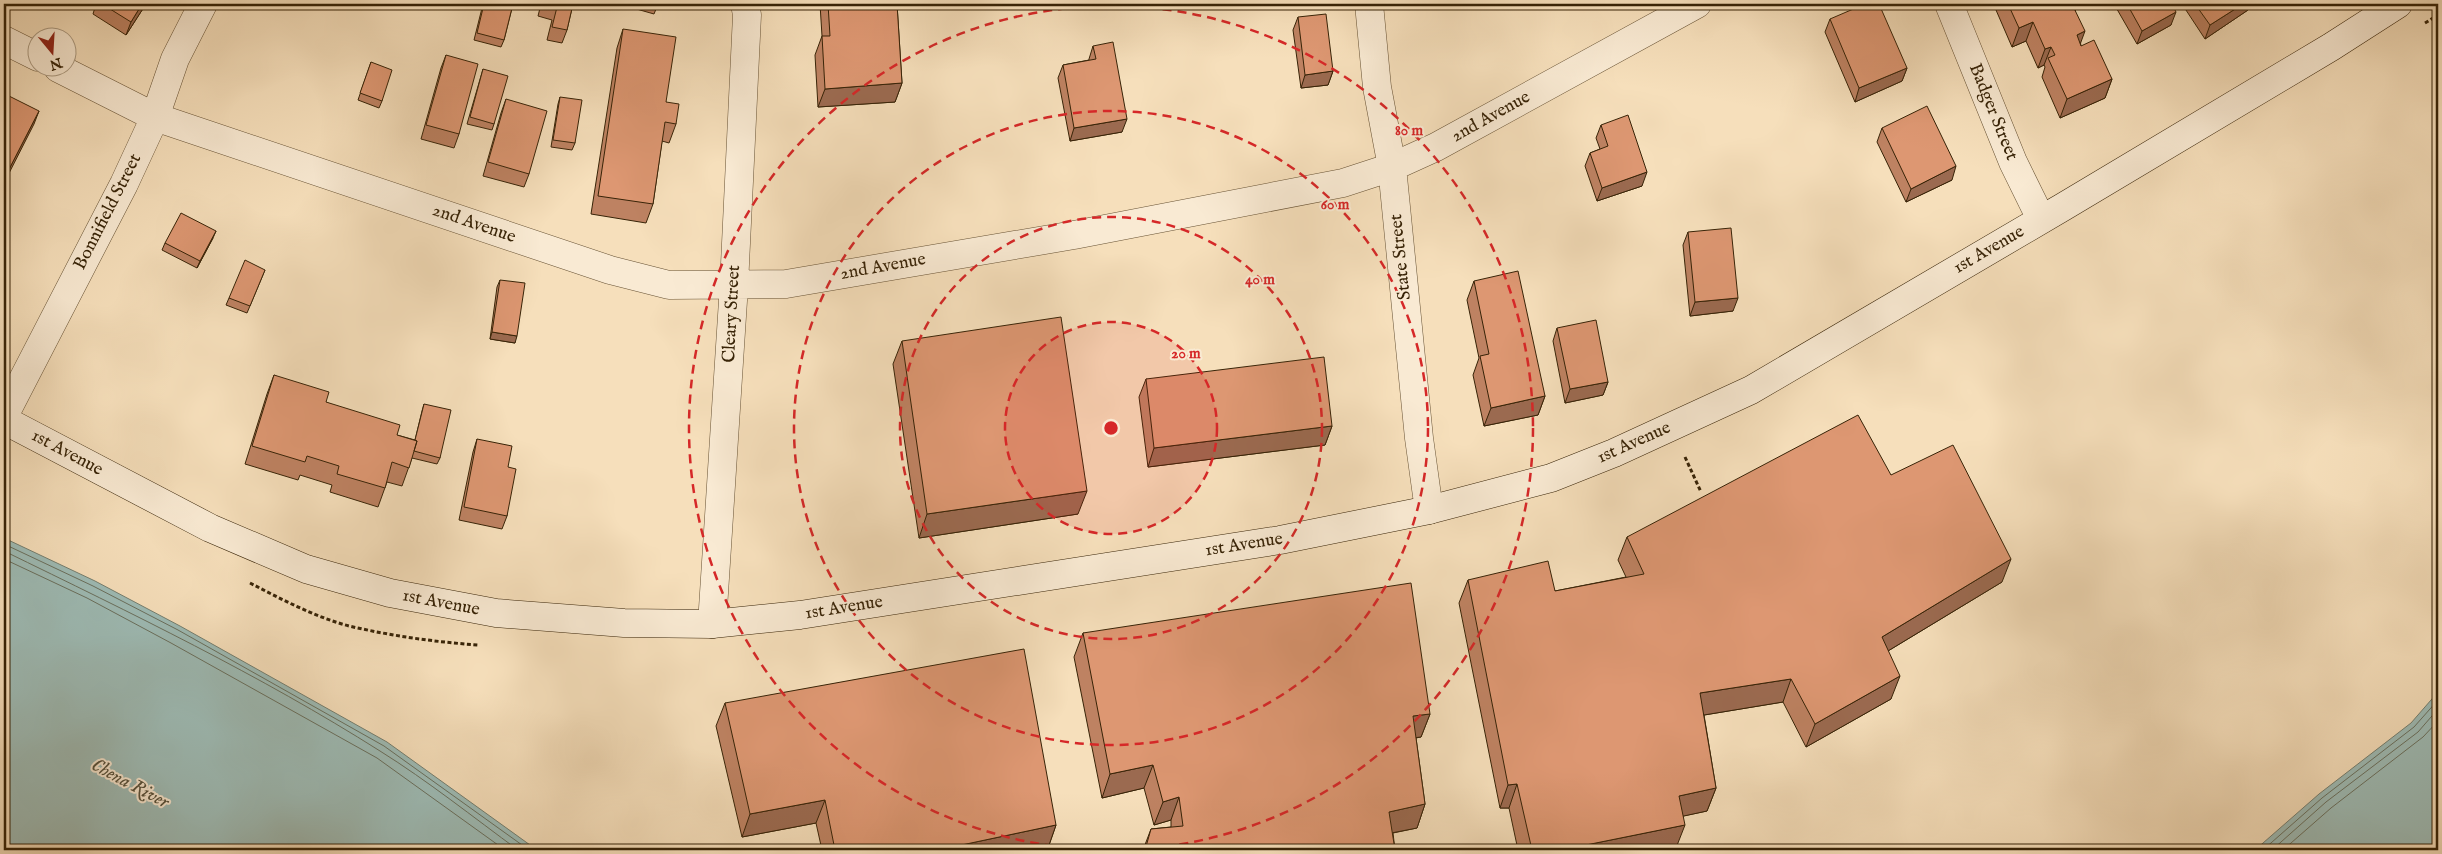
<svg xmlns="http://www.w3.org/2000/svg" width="2442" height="854" font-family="'IM FELL English',serif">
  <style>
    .water { fill: #9ebcb6; stroke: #757f70 }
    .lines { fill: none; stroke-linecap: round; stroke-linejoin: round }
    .shore { stroke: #6a705e; stroke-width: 1 }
    .street-casing { stroke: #675234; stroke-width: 29 }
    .secondary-casing { stroke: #372307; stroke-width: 29 }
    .path { stroke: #372307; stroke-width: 3; stroke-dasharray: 4 2.5; stroke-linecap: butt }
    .street { stroke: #f9ead3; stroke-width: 28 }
    .secondary { stroke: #f9ead3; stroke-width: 28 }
    .wall { fill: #be8262; stroke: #372307 }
    .shaded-wall { fill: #9b6a50; stroke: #372307 }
    .building { fill: #dd9772; stroke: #372307 }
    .ring { fill: none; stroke: #d62828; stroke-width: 2.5; stroke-dasharray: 9 6 }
    .labels { text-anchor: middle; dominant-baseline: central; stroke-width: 4; stroke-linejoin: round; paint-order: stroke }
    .street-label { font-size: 18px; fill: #372307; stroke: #f9ead3 }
    .water-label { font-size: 19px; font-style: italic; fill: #56513c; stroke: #f9ead3 }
    .centre { fill: #d62828; stroke: #f9ead3; stroke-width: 2.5 }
    .ring-label { font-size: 15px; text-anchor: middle; font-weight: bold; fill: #d62828; stroke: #f9ead3; stroke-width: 4; stroke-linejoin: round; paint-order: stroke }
  </style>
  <rect width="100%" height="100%" fill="#f6dfbb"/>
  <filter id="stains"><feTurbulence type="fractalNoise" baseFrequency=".004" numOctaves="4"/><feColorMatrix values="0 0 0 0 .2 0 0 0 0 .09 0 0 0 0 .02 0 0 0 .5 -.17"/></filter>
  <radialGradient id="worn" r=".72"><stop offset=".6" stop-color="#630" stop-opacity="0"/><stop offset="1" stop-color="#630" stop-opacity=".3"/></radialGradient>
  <!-- water -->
  <path class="water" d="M4,538L95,581L180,626L387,742L537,850H4Z
    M2438,692V850H2255L2319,794L2411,723Z"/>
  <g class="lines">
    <!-- shore -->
    <path class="shore" d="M4,544L93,586L178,630L384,746L529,850
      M4,551C131,613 260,675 380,751C428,781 473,817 518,850
      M4,559L87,598L171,643L377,758L505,850
      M2263,850L2322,798L2414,727L2438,700
      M2272,850L2326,802L2418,732L2438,709
      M2283,850L2331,808L2423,737L2438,721"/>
    <!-- street casing -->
    <g class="street-casing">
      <path id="street" d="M1369,4L1377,87L1392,167L1419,438L1429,510
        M1949,4L2013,162L2041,219
        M4,40L38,57
        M58,68L155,117L610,270L669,285L786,284L1074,235L1343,183L1392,167L1436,147L1697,4
        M4,416L124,184L155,117L175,59L203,4
        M712,624L734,285L747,15L745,4"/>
    </g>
    <!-- secondary casing -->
    <g class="secondary-casing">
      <path id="secondary" d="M4,420L210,528L306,569L390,593L496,613L624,623L712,624L800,615L1280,540L1429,510L1551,478L1614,453L1751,390L2063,207L2331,47L2398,4"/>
    </g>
    <!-- path -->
    <path class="path" d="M2425,23L2438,15
      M1685,457L1701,492
      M250,583C281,599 315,617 349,626C392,636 435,642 478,645"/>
    <!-- street -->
    <use href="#street" class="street"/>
    <!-- secondary -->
    <use href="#secondary" class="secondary"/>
  </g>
  <!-- wall -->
  <path class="wall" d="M96,4H146L126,35L93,14Z
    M483,4H513L504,40L501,47L474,40Z
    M541,4H573L567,30L562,43L547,40L552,20L538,16Z
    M634,4H658L654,14L633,8Z
    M820,4H897L902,83L895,102L818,107L815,55L822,36Z
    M1998,4H2078L2075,10L2081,46L2112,79L2105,98L2060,118L2042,77L2045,67L2044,65L2038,68L2026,41L2012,47L1996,10Z
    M2114,4H2172L2171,25L2137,44Z
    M2182,4H2250L2248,10L2205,39Z
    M1298,17L1333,71L1328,85L1301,88L1293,30Z
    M1830,19L1907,68L1902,81L1855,102L1825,32Z
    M623,29L666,102L676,124L669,143L662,141L653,204L646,223L591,214L617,48Z
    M1093,46L1122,132L1070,141L1058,78L1063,65L1089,60V59Z
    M446,55L459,134L454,148L421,139L441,68Z
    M371,62L382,101L379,108L358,100Z
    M483,69L494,124L492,130L467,124Z
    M560,97L575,143L572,150L551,147L558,104Z
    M506,99L529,174L524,187L483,176L501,113Z
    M1601,125L1642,186L1597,201L1585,166L1590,153L1600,149L1596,138Z
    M1882,128L1952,180L1906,202L1877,142Z
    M1688,232L1733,311L1690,316L1683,245Z
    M213,238L197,268L162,250L165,243Z
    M265,270L247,313L226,305L229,298Z
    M500,280L515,343L490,339L497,287Z
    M1474,281L1545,396L1538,415L1484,426L1473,375L1479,358L1467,300Z
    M1557,328L1608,382L1603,395L1565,403L1553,341Z
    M902,341L1078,514L919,538L893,364Z
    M274,375L326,402L397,435L415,440L422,411L424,404L440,458L437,464L412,458L402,486L387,482L378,507L330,492L332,485L300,475L298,480L245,464L267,394Z
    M1146,379L1332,426L1325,445L1148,467L1139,397Z
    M477,439L508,467L507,516L502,529L459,520L473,452Z
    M1891,475L2002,582L1888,651L1891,699L1806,747L1783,702L1704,715L1716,788L1707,811L1683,816L1676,848L1667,850H1518L1509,808H1500L1459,603L1468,580L1555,591L1626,577L1618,560L1627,537Z
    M1083,633L1430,714L1421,737L1416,738L1425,804L1417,828L1393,833L1395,850H1143L1151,829L1171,827V820L1154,825L1144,788L1102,798L1074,657Z
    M725,703L1056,825L1048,848L1039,850H822L816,823L742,837L716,726Z"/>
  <!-- shaded-wall -->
  <path class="shaded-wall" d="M142,4H146L126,35L131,22Z
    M2067,4H2078L2076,10L2063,16Z
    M2243,4H2250L2248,10L2205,39L2210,25Z
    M2176,12L2171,25L2137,44L2142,31Z
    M2033,22L2026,41L2012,47L2019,28Z
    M2085,31L2078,50L2077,35Z
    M2051,47L2044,65L2038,68L2045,49Z
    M1907,68L1902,81L1855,102L1859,88Z
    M1333,71L1328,85L1301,88L1305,75Z
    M2112,79L2105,98L2060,118L2067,99Z
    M902,83L895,102L818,107L825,89Z
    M39,111L34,124L4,183V179Z
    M1127,119L1122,132L1070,141L1074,128Z
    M1956,166L1952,180L1906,202L1911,189Z
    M1647,172L1642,186L1597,201L1602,188Z
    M216,231L213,238L197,268L200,261Z
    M1738,298L1733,311L1690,316L1695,302Z
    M492,332L517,336L515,343L490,339Z
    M1608,382L1603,395L1565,403L1570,389Z
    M1545,396L1538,415L1484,426L1491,408Z
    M1332,426L1325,445L1148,467L1154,448Z
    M1087,491L1078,514L919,538L927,514Z
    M2011,559L2002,582L1873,660L1882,637Z
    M1900,676L1891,699L1806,747L1815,724Z
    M1791,679L1783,702L1692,717L1700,693Z
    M1430,714L1421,737L1404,739L1413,716Z
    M1153,765L1144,788L1102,798L1110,774Z
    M1517,784L1509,808H1500L1508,785Z
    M1716,788L1707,811L1670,819L1679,796Z
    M1179,797L1171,820L1154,825L1163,802Z
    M825,800L816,823L742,837L750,814Z
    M1425,804L1417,828L1381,835L1389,812Z
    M1056,825L1048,848L1039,850H938Z
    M1685,825L1676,848L1667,850H1579L1581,846Z"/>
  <!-- building -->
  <path class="building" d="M102,4H142L131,22Z
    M484,4H513L504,40L477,33Z
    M545,4H573L567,30L552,27L557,7Z
    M644,4H658L657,7Z
    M828,4H897L902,83L825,89L822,36H830Z
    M1865,4H1879L1907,68L1859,88L1830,19Z
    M2008,4H2072L2085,31L2077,35L2081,46L2094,40L2112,79L2067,99L2048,58L2055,55L2051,47L2045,49L2033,22L2019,28Z
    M2127,4H2172L2176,12L2142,31Z
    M2195,4H2243L2210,25Z
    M1326,14L1333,71L1305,75L1298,17Z
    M623,29L676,37L666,102L679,104L676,124L665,122L653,204L598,196Z
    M1113,42L1127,119L1074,128L1063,65L1096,59L1093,46Z
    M446,55L478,64L459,134L426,125Z
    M371,62L392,70L382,101L360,93Z
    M483,69L508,76L494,124L470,117Z
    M5,94L39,111L4,179V96Z
    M560,97L582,100L575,143L553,140Z
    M506,99L547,111L529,174L488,162Z
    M1927,106L1956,166L1911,189L1882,128Z
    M1628,115L1647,172L1602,188L1590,153L1608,146L1601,125Z
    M181,213L216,231L200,261L165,243Z
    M1731,228L1738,298L1695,302L1688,232Z
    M245,260L265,270L250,306L229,298Z
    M1518,271L1545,396L1491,408L1480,356L1489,354L1474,281Z
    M500,280L525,283L517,336L492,332Z
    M1061,317L1087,491L927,514L902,341Z
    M1596,320L1608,382L1570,389L1557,328Z
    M1324,357L1332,426L1154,448L1146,379Z
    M274,375L329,392L326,402L400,425L397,435L417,441L409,468L392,462L385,488L337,474L339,466L307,456L305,462L252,446Z
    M424,404L451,410L440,458L414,451L417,441L415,440Z
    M1858,415L1891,475L1953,445L2011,559L1882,637L1900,676L1815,724L1791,679L1700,693L1716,788L1679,796L1685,825L1581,846V850H1532L1517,784L1508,785L1468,580L1548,561L1555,591L1644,574L1627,537Z
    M477,439L512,446L508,467L516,469L507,516L464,507Z
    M1411,583L1430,714L1413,716L1425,804L1389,812L1395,850H1145L1151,829L1183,826L1179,797L1163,802L1153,765L1110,774L1083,633Z
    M1024,649L1056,825L938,850H835L825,800L750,814L725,703Z"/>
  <!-- distance rings -->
  <circle cx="1111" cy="428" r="106" fill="#d62828" fill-opacity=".12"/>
  <g class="ring">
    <circle cx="1111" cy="428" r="106"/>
    <circle cx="1111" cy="428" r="211"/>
    <circle cx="1111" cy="428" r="317"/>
    <circle cx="1111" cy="428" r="422"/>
  </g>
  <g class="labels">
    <!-- street labels -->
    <g class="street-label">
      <text transform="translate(1993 112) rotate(68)">Badger Street</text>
      <text transform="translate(1491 117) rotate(-29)">2nd Avenue</text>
      <text transform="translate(108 212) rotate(-63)">Bonnifield Street</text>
      <text transform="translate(474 224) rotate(19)">2nd Avenue</text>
      <text transform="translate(1989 250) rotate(-30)">1st Avenue</text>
      <text transform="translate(1401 257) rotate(-96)">State Street</text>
      <text transform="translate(883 267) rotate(-10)">2nd Avenue</text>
      <text transform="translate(732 314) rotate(-87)">Cleary Street</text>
      <text transform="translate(1634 443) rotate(-24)">1st Avenue</text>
      <text transform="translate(67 453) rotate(28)">1st Avenue</text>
      <text transform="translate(1244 545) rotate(-9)">1st Avenue</text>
      <text transform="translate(441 603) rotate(11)">1st Avenue</text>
      <text transform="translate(844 608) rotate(-9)">1st Avenue</text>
    </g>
    <!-- water labels -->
    <g class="water-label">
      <text transform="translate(130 784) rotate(28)">Chena River</text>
    </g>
  </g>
  <circle cx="1111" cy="428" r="8" class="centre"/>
  <g class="ring-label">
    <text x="1409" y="135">80 m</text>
    <text x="1335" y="209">60 m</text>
    <text x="1260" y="284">40 m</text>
    <text x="1186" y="358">20 m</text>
  </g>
  <!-- margin -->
  <rect width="2442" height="854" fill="none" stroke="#f6dfbb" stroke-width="20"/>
  <rect x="5" y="5" width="2432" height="844" fill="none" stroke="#372307" stroke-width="2.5"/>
  <rect x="10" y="10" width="2422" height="834" fill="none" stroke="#372307"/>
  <!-- north arrow -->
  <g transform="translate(52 52) rotate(162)"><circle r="24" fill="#f9ead3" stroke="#ab9a81"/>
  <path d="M0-4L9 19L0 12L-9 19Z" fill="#8f2418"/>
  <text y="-8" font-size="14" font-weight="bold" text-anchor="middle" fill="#372307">N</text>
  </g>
  <rect width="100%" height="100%" filter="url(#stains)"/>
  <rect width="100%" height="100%" fill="url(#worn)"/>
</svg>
